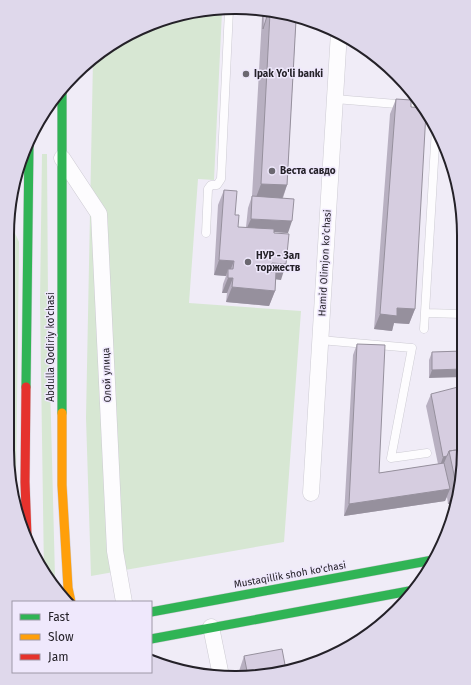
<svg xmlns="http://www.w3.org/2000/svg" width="471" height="685" font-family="'Fira Sans',sans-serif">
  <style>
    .green { fill: #d7e7d3 }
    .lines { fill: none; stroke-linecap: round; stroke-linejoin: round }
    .lane-casing { stroke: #cdcbd3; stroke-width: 9 }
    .street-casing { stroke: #cdcbd3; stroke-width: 17 }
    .fast-casing { stroke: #cdcbd3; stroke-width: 10 }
    .slow-casing { stroke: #cdcbd3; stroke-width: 10 }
    .jam-casing { stroke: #cdcbd3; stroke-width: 10 }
    .lane { stroke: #fdfcfe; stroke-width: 8 }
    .street { stroke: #fdfcfe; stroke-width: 16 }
    .fast { stroke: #30b455; stroke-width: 9 }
    .slow { stroke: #ff9f0a; stroke-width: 9 }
    .jam { stroke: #e5322d; stroke-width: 9 }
    .wall { fill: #b8b0c1 }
    .shaded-wall { fill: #96909d }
    .building { fill: #d6cde0; stroke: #96909d }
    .poi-dot { fill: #6b6870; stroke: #efe8fc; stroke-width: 1.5 }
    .labels { text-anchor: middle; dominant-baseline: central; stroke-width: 3; stroke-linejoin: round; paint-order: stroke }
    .poi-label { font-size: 10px; font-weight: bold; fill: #242128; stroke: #efe8fc; text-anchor: start }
    .street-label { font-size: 10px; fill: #242128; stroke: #efe8fc }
    .rim { fill: none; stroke: #242128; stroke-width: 2 }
  </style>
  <rect width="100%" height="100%" fill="#f0ecf7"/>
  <!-- green -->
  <path class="green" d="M222,11L214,180L198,179L189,303L301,311L284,542L91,576L86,418L93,59L162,19Z
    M42,154H47L48,302L55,577L57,590L44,573L40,302Z
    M11,224L19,242L16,486L13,492L7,449Z"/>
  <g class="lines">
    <!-- lane casing -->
    <g class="lane-casing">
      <path id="lane" d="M335,99L421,106
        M206,233L208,189L211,185H217L221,179L229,10
        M425,313L463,314
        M424,329L436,128
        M320,340L412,348L391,458L427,453"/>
    </g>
    <!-- street casing -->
    <g class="street-casing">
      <path id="street" d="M62,158L99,214L115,551L124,602
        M311,493L339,32
        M211,627L221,676"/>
    </g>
    <!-- fast casing -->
    <g class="fast-casing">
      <path id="fast" d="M62,91V413
        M26,387L29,145
        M151,612L433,560
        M151,639L409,591"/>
    </g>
    <!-- slow casing -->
    <g class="slow-casing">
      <path id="slow" d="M62,413V485L68,588L71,602"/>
    </g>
    <!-- jam casing -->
    <g class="jam-casing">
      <path id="jam" d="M26,387L25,482L27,536"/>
    </g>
    <!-- lane -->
    <use href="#lane" class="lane"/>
    <!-- street -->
    <use href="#street" class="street"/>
    <!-- fast -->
    <use href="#fast" class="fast"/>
    <!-- slow -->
    <use href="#slow" class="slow"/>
    <!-- jam -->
    <use href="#jam" class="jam"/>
  </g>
  <!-- wall -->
  <path class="wall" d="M269,12L296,20L287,185L283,198L288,233L274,232L281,280L276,279L275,291L269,306L226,302L227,293H222L223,284L226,276L214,275L218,205L224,190L235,215L238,227H246L248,208L252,196L262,17L263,13H268Z
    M396,99L411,107L415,309L409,324L394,323L392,331L374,329L390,114Z
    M462,273L463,300H459V282Z
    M357,344L379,473L438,464L426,406L431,394L464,464L453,504H448L447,497L445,501L344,516L353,355Z
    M463,351L429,378V360L432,352Z
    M244,656L266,676H240L239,671Z"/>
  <!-- shaded-wall -->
  <path class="shaded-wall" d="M373,58L378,62L372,61Z
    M261,184L287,185L278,210L252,208Z
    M251,219L292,221L288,233L246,230Z
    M219,260L234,261L228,276V269L226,276L214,275Z
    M272,263L286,264L281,280L266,278Z
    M228,278H233L227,293H222Z
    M232,287L275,291L269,306L226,302Z
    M462,289L463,300H459Z
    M397,308L415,309L409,324L394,323L392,331L374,329L380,314Z
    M463,369V377L429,378L432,370Z
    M447,456L442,468L439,469L443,457Z
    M456,484H458L453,504H448Z
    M450,489L445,501L344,516L349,504Z"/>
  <!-- building -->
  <path class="building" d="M263,13H268L263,29Z
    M270,13L296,20L287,185L261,184Z
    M396,99L411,100V107L423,108L426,112L415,309L397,308V316L380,314Z
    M224,190L237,191L235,215H239L238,227L274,229V233L289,234L286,264L272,263L271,272H276L275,291L232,287L233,278H228V269H233L234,261L219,260Z
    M252,196L294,199L292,221L251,219Z
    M357,344L385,345L379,473L444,463L450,489L349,504Z
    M463,351V369L432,370V352Z
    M458,387L463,412V449L449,451L447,456L443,457L431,394Z
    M463,449L464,464L458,484H456L449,451Z
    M282,649L286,670L266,676H248L244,656Z"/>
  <!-- markers -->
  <g class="poi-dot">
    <circle cx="246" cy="74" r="4"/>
    <circle cx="272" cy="171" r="4"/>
    <circle cx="248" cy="262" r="4"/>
  </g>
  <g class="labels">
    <!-- poi labels -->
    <g class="poi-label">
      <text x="254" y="74">Ipak Yo'li banki</text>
      <text x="280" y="171">Веста савдо</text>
      <text x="256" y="256">НУР - Зал<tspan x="256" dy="12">торжеств</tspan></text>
    </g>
    <!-- street labels -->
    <g class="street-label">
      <text transform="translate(325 263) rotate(-87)">Hamid Olimjon ko’chasi</text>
      <text transform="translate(51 347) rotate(-90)">Abdulla Qodiriy ko'chasi</text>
      <text transform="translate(107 375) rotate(-92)">Олой улица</text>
      <text transform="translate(290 575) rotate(-10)">Mustaqillik shoh ko'chasi</text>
    </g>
  </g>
  <!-- crop -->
  <path d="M0 0H471V685H0ZM235 14H236A221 221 0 0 1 457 235V450A221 221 0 0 1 236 671H235A221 221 0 0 1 14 450V235A221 221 0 0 1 235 14Z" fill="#dfd8eb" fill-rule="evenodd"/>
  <path class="rim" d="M235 14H236A221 221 0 0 1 457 235V450A221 221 0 0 1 236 671H235A221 221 0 0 1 14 450V235A221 221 0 0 1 235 14Z"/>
  <!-- legend -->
  <rect x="12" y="601" width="140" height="72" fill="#efe8fc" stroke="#9e98a7"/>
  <rect x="20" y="614" width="20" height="6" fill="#30b455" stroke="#9e98a7"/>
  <text x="48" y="621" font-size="12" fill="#242128">Fast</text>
  <rect x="20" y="634" width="20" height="6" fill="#ff9f0a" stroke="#9e98a7"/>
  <text x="48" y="641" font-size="12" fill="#242128">Slow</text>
  <rect x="20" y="654" width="20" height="6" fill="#e5322d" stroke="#9e98a7"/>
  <text x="48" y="661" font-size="12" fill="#242128">Jam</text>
</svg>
